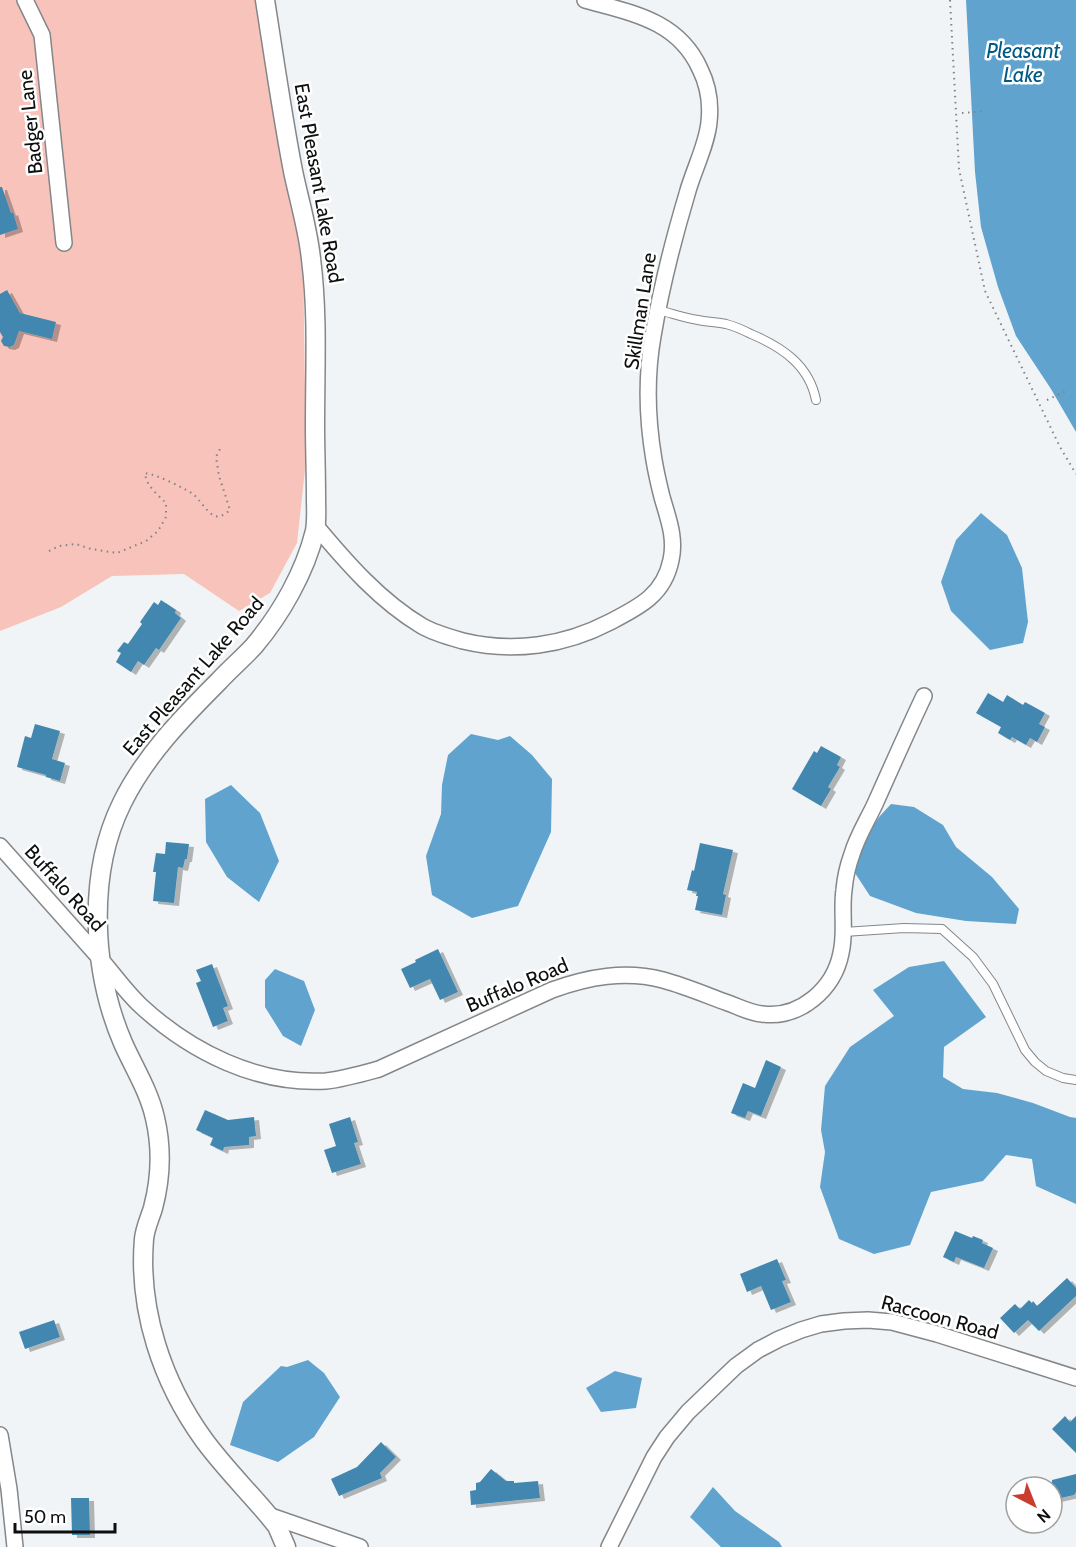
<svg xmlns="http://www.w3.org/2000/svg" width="1076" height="1547" font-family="Cabin,sans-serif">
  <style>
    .grass { fill: #f8c3ba }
    .water { fill: #60a3ce }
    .building { fill: #4387b0; filter: url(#shadow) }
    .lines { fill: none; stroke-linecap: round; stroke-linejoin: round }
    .service-casing { stroke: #848789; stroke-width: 10 }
    .minor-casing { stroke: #848789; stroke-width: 18 }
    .tertiary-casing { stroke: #848789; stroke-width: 21 }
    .path { stroke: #808384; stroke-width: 2; stroke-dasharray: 1.5 4.5; stroke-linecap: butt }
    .service { stroke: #fff; stroke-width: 8 }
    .minor { stroke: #fff; stroke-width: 15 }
    .tertiary { stroke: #fff; stroke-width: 18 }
    .labels { text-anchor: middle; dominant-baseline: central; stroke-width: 5; stroke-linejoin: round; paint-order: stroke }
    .street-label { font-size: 20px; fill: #0d0e0e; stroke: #fff }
    .water-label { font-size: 21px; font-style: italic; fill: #005983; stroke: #fff }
  </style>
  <defs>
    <filter id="shadow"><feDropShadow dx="5" dy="3" stdDeviation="0" flood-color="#0004"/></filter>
  </defs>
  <rect width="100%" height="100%" fill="#f0f4f6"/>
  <!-- grass -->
  <path class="grass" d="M0,0H258L303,254L305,387V470L297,543L270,593L239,611L184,574L112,576L61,607L0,631Z"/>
  <!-- water -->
  <path class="water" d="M966,0H1076V432L1051,389L1016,336L998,287L981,227L975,172Z
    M981,513L1007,535L1022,568L1028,622L1023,643L990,650L951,611L941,582L956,540Z
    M471,734L498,740L510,736L532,755L552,779L551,832L518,906L472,918L432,895L426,856L441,814L442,785L448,755Z
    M231,785L260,813L279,861L259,902L227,877L206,842L205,799Z
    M891,804L914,807L943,825L956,847L992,877L1019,909L1016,924L966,921L916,913L870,896L853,870L858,848L879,817Z
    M944,961L986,1017L944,1047L943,1077L963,1089L997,1093L1033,1103L1070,1117L1076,1118V1204L1036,1186L1032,1159L1006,1155L983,1181L931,1192L910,1245L874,1254L839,1239L820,1187L825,1152L821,1130L825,1086L850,1047L894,1016L873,990L909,967Z
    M275,969L304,981L315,1010L301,1046L283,1036L265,1007V980Z
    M308,1360L324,1373L340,1397L314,1437L278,1462L230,1445L243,1402L281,1366L287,1367Z
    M615,1371L642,1378L636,1408L601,1412L586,1388Z
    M713,1487L735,1511L779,1542L782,1547H721L690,1517Z"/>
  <!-- building -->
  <path class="building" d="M0,187H2L11,213L13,212L18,229L0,235Z
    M7,290L20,313L56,322L52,339L19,331L14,345L10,347L4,346L1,341L3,337L0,332V294Z
    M161,600L176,610L175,613L181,618L159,650L156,648L144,665L138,661L131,672L116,662L121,653L117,651L124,642L128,644L142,624L140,622L154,602L158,605Z
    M988,693L1003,702L1007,695L1023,705L1025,702L1045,713L1039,724L1045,727L1037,742L1030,738L1026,745L1012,737L1010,740L998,733L1001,727L976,713Z
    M35,724L60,731L52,759L65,763L60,781L46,777V775L17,767L25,736L31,738Z
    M821,746L841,757L837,765L840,767L828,787L831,789L821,806L792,789L814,751L817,753Z
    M166,842L189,844L187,859H185L183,868L178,867L174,903L153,901L156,872H153L156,853L165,854Z
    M700,843L733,850L723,894L726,895L722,915L695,910L698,896H696L697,892L687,890L692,870L694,871Z
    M438,949L458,992L440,1000L430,979L410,988L401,969L416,962L415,960Z
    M212,964L228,1006L223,1008L228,1021L213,1027L196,983L201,981L196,970Z
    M766,1060L781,1067L761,1116L748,1111L745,1118L731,1113L743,1083L755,1088Z
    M205,1110L228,1120L254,1117L256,1136L249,1137V1145L224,1147L223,1151L210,1145L213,1138L196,1130Z
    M350,1117L358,1142L354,1143L361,1164L332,1173L324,1150L336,1146L329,1124Z
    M955,1231L972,1238L973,1236L983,1240L982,1243L993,1248L984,1268L956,1257L954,1262L943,1257Z
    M777,1259L786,1280L782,1281L791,1302L771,1310L761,1286L747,1292L740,1274Z
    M1067,1278L1076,1288V1296L1039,1331L1028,1320L1014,1333L1000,1318L1015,1304L1020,1309L1029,1300L1032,1303L1033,1301L1037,1306Z
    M54,1320L60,1337L25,1349L19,1332Z
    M1065,1416L1070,1422L1076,1416V1453L1052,1429Z
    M381,1442L396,1457L380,1473L382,1478L339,1496L331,1479L357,1467Z
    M491,1469L506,1481H514V1483L538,1481L540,1498L471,1505L470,1491L476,1490V1483L480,1482Z
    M1076,1474V1492L1074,1495L1052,1500V1480Z
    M71,1498H89L90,1535H72Z"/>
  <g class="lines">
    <!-- service casing -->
    <g class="service-casing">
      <path id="service" d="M658,310C671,313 684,318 698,320C707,322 717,322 726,324C734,326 743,330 751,334C782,347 809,365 816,400
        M844,932L904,928L942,929L973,957L993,984L1025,1050L1035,1062L1046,1071L1063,1078L1076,1080"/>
    </g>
    <!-- minor casing -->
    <g class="minor-casing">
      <path id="minor" d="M25,0L42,35L64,243
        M316,526C347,563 380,601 422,626C434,633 449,637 463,641C513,653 564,646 610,622C639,607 664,595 671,560C676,538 668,518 662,497C659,485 656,472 654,460C647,419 646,376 653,336C661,288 673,241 687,194C693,171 707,145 709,122C711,104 708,85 700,69C678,20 631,13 585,0
        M0,846C32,882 65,919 97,955C112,972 125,991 141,1006C191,1052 257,1085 326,1081C344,1079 361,1074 379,1069L552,990C588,977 625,970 663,980C685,986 706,995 728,1003C739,1007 750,1013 762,1014C800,1019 834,989 841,953C846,932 841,911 844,890C845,878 848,865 852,854C857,837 867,821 875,804C891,768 907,732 924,696
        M0,1435L9,1489L15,1547
        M268,1515L360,1547
        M609,1547L654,1457L667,1437L688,1412L736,1366L758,1350L779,1339L801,1330L821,1324L844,1321L868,1320L892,1322L937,1334L1076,1378"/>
    </g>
    <!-- tertiary casing -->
    <g class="tertiary-casing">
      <path id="tertiary" d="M265,0C274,57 282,114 293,171C299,200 308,229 311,259C318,314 315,369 315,424C315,448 316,473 316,498C316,509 317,520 315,531C305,572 281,614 254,646C243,658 230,669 219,681C182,718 145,756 122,803C87,874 92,971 123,1043C134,1068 149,1091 155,1118C162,1148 161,1178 153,1208C150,1218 145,1228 144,1239C138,1310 162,1382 204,1440C223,1466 247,1490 268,1515L277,1526L286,1547"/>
    </g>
    <!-- path -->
    <path class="path" d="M950,0L959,169L985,291L1060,447L1076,474
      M962,113L986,111
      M1047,400L1066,391
      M49,551L59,546L76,544L91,549L117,553L146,541L158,531L166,517V503C158,495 146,486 145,473C158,475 182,487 193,494C200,500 205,510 213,515C219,519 225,514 230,510L219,476L216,457L221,447"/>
    <!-- service -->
    <use href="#service" class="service"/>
    <!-- minor -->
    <use href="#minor" class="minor"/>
    <!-- tertiary -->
    <use href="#tertiary" class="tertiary"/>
  </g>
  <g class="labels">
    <!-- street labels -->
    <g class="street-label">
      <text transform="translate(30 122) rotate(-96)">Badger Lane</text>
      <text transform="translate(319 183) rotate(80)">East Pleasant Lake Road</text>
      <text transform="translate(640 311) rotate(-81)">Skillman Lane</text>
      <text transform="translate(193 676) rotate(-49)">East Pleasant Lake Road</text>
      <text transform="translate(65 888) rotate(48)">Buffalo Road</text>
      <text transform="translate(517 985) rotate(-23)">Buffalo Road</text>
      <text transform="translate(940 1317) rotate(15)">Raccoon Road</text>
    </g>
    <!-- water labels -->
    <g class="water-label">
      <text x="1023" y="50">Pleasant<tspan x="1023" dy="24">Lake</tspan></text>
    </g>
  </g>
  <!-- north arrow -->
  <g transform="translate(1034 1505) rotate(138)"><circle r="28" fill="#ffffff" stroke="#9e9f9f" stroke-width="1.5"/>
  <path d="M0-4.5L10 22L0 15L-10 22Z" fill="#c93c2e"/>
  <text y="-9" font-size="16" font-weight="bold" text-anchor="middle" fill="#0d0e0e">N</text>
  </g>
  <!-- scale -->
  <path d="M15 1523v9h100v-9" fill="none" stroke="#0d0e0e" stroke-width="3"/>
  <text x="24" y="1523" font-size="18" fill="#0d0e0e" stroke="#ffffff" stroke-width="4.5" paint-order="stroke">50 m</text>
</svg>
